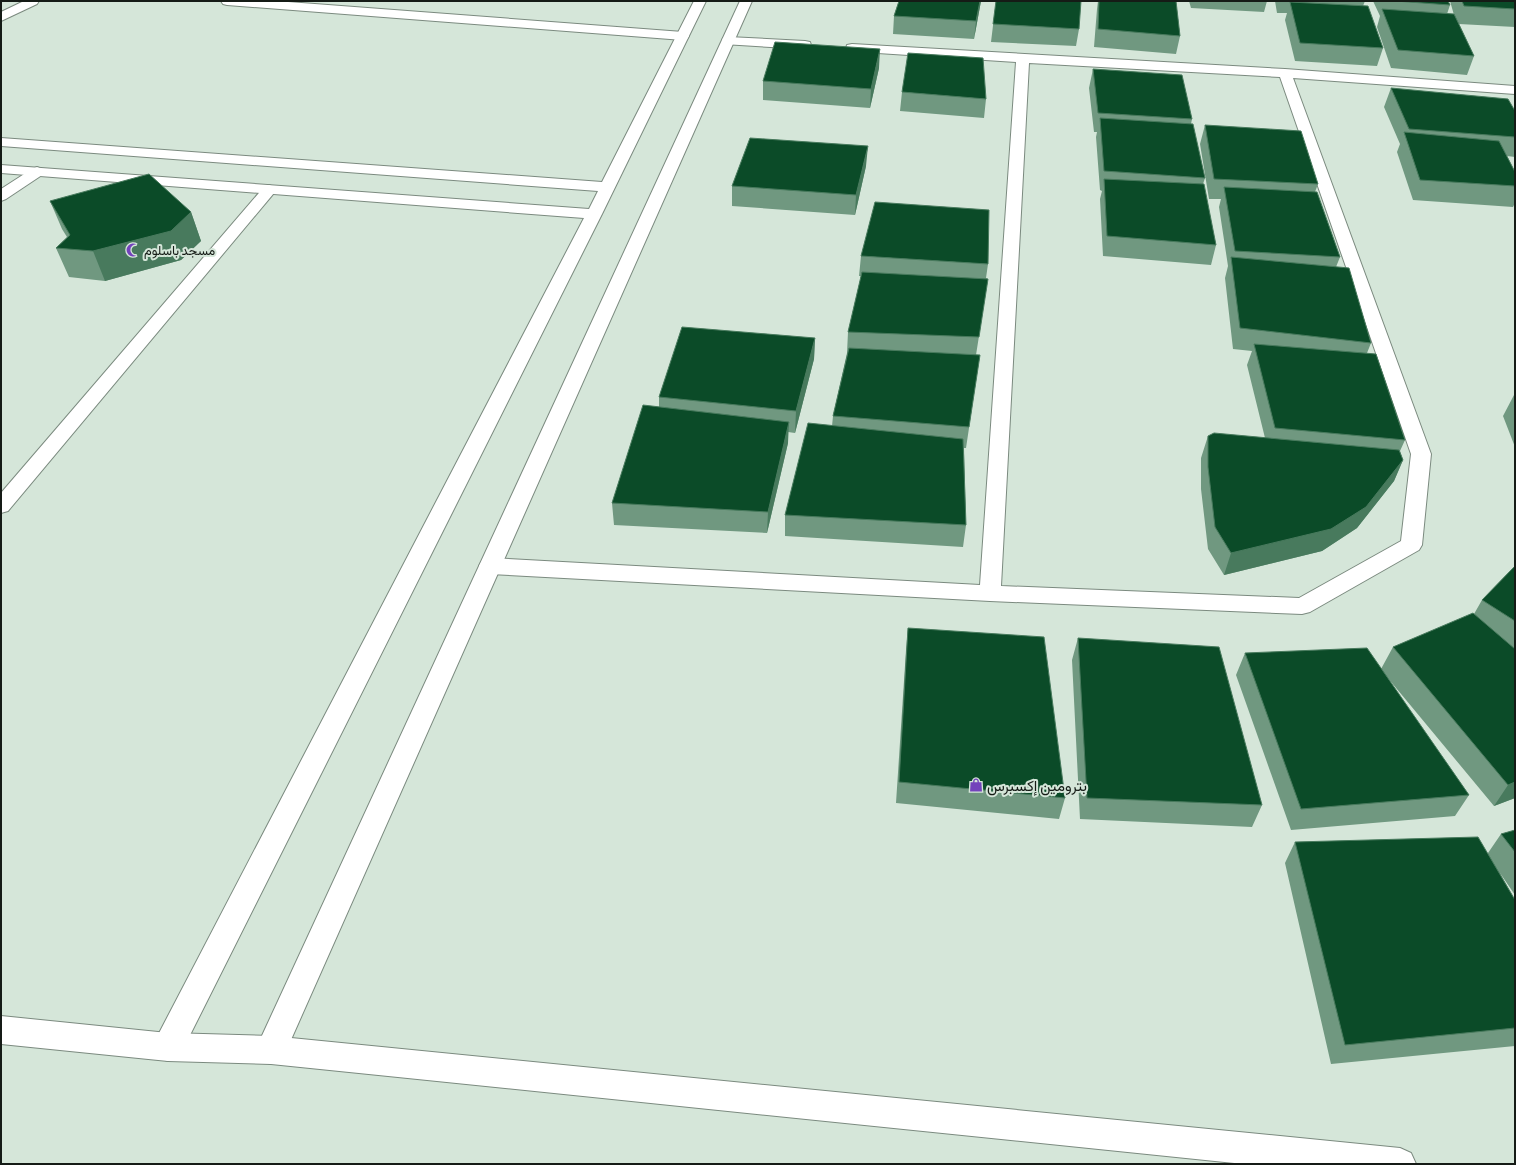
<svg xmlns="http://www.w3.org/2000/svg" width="1516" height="1165" font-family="Commissioner,Vazirmatn,sans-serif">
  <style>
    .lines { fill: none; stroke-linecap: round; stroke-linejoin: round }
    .street-casing { stroke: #7b8a7f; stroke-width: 2 }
    .secondary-casing { stroke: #7b8a7f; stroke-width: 2 }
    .street { fill: #fff; fill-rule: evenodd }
    .secondary { fill: #fff; fill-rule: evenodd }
    .wall { fill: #709880 }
    .shaded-wall { fill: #487a5d }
    .building { fill: #0b4b28; stroke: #487a5d }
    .labels { text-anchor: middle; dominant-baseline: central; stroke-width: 4; stroke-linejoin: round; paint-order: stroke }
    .far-poi-label { font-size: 13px; fill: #151b16; stroke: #d5e6d9; text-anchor: start }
    .poi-label { font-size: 15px; fill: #151b16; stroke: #d5e6d9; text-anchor: start }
  </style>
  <rect width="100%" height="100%" fill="#d5e6d9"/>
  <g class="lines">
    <!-- street casing -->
    <g class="street-casing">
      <path id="street" d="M24,1H39L37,4L1,21V12Z
        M221,1H275L683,32L687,33L689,36L687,39L683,40L227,5L223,4Z
        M728,37L805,41L810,42L811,45L810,48L805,49L723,44L722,41L723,38Z
        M852,44L1285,69L1515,86V94L1293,78L1431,454L1422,545L1419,550L1310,612L1302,614L990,601L490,574L482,571L479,566L482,561L490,558L980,585L1016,62L847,51L846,48L847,45ZM1029,63L1280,77L1411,454L1401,541L1299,598L1001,586Z
        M37,167L42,169L45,172L42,175L6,199L1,201V189L32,169Z
        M269,185L274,187L277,190L274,193L8,511L1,513V493L264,187Z
        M1,1016L168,1033L271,1036L1400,1148L1411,1153L1416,1164H1244L271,1064L168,1061L1,1044Z"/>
    </g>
    <!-- secondary casing -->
    <g class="secondary-casing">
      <path id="secondary" d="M694,1H706L602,214L179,1057L168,1061L157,1057L153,1047L157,1037L584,218L1,173V165L589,209L598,191L1,146V138L602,182Z
        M740,1H752L282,1060L271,1064L260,1060L256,1050L260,1040Z"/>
    </g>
    <!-- street -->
    <use href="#street" class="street"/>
    <!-- secondary -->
    <use href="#secondary" class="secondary"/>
  </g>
  <!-- wall -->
  <path class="wall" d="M899,1H981L974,39L893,34L894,16Z
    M996,1L1079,29L1076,46L991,42Z
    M1093,1H1176L1180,36L1176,54L1094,47L1097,9L1098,1Z
    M1189,1H1267L1264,12L1191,8Z
    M1275,1H1365L1363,6L1383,48L1377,66L1295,61L1285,20L1287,13H1277Z
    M1373,1H1448L1450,5L1447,14L1454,15L1450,1H1515V27L1459,24L1474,56L1467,75L1391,68L1377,27L1380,16Z
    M879,68L870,108L763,100V81Z
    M1093,69L1192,119L1191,124L1205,178L1203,184L1216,245L1211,265L1103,256L1100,199L1102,191L1100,190L1096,137L1097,132H1094L1089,88Z
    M1391,88L1515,111V157L1507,156L1515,172V203L1513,207L1413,200L1397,152L1400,144L1384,107Z
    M902,92L986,99L984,118L900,111Z
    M1205,125L1318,184L1315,192L1340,257L1336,267L1371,343L1367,353L1405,440L1400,451L1403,460L1394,481L1357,528L1322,551L1224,575L1208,549L1201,489V458L1208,436L1265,438L1247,365L1252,351L1233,349L1225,278L1228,266L1219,207L1221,199H1209L1200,144Z
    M866,166L855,215L732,206V186Z
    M50,201L191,212L201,241L181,260L105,281L69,277L56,248L67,237L62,229Z
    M861,256L988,264L986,278L988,279L976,355H980L966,448H964L966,525L963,547L785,536V515L832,426L833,416L847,353L848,332L861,276H859Z
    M815,338L814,359L795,433L788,432V443L767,533L614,525L612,503L659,407V397Z
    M1514,395H1515V447L1503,416Z
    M1515,566V798L1494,806L1382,671L1469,795L1455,816L1291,830L1236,675L1245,653L1381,669L1393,647L1474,614L1482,600Z
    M908,628L1065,798L1059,819L896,803L906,650Z
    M1078,638L1262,805L1252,827L1080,819L1072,660Z
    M1515,830V895L1500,873L1515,900V1046L1331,1064L1285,863L1295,842L1488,853L1501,834Z"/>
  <!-- shaded-wall -->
  <path class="shaded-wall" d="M980,1H981L974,39L976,21Z
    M880,49L879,68L870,108L871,89Z
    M868,146L866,166L855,215L856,195Z
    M191,212L201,241L181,260L105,281L93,251Z
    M815,338L814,359L795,433L796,411Z
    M789,422L788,443L767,533L768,512Z
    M1403,460L1394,481L1357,528L1322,551L1224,575L1231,553Z
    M1515,782V798L1494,806L1508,785Z"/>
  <!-- building -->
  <path class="building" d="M899,1H980L976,21L894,16Z
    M996,1H1081L1079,29L993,24Z
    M1099,1H1176L1180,36L1098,29Z
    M1395,1H1448L1450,5Z
    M1462,1H1515V9L1464,6Z
    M1290,2L1368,6L1383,48L1300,43Z
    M1382,9L1454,14L1474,56L1398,50Z
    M775,42L880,49L871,89L763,81Z
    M908,53L983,58L986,99L902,92Z
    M1093,69L1182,75L1192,119L1098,113Z
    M1391,88L1508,99L1515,111V137L1409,129Z
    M1100,118L1193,124L1205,178L1104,171Z
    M1205,125L1301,131L1318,184L1214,179Z
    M1404,132L1499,141L1515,172V186L1420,180Z
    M750,138L868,146L856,195L732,186Z
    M149,174L191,212L171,231L93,251L56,248L70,235L50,201Z
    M1104,179L1204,184L1216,245L1107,236Z
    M1224,187L1317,192L1340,257L1235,251Z
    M875,202L989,210L988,264L861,256Z
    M1231,257L1349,268L1371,343L1240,328Z
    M862,272L988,279L979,337L848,332Z
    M682,327L815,338L796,411L659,397Z
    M1254,344L1376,354L1405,440L1275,428Z
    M849,348L980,355L969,427L833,416Z
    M643,405L789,422L768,512L612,503Z
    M808,423L963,439L966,525L785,515Z
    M1214,433L1399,450L1403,460L1366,507L1331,529L1231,553L1215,527L1208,467V436Z
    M1515,566V621L1482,600Z
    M1473,613L1515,649V782L1508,785L1393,647Z
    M908,628L1044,637L1065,798L899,782Z
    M1078,638L1219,647L1262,805L1087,798Z
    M1367,648L1469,795L1301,809L1245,653Z
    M1515,830V852L1501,834Z
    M1478,837L1515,900V1028L1345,1045L1295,842Z"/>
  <!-- icons -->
  <defs>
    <g id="mosque-bare" transform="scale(1.08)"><path d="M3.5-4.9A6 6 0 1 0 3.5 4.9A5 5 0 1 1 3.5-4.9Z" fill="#7343bb" stroke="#d5e6d9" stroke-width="2.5" paint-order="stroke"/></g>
    <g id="shop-bare" transform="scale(1.08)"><path d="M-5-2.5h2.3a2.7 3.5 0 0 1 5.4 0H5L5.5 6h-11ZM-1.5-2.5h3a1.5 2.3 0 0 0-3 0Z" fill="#7343bb" stroke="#d5e6d9" stroke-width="2.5" paint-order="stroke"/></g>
  </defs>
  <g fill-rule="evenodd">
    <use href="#mosque-bare" x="133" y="250"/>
    <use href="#shop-bare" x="976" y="785"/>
  </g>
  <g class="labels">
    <!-- far-poi labels -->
    <g class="far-poi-label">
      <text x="144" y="250">مسجد باسلوم</text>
    </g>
    <!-- poi labels -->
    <g class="poi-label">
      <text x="987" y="785">بترومين إكسبرس</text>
    </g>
  </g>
  <!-- border -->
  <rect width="1516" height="1165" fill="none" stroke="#151b16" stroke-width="4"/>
</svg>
